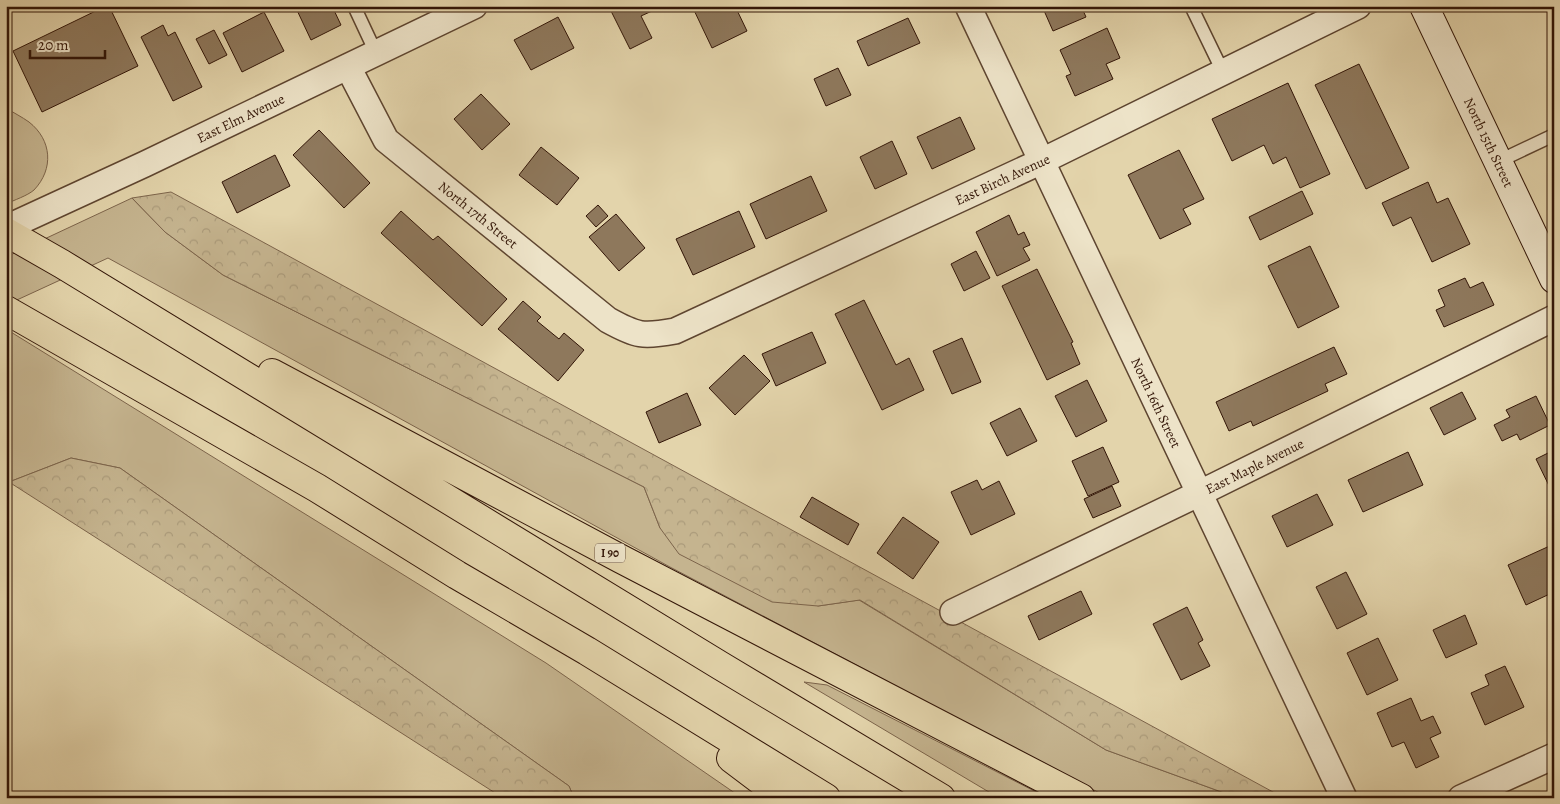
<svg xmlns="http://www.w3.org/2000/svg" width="1560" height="804" font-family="Alegreya,serif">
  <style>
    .grass { fill: #c5b48f; stroke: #7c644b }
    .forest { fill: url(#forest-crowns); stroke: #7c644b }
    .building { fill: #8e785c; stroke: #321507 }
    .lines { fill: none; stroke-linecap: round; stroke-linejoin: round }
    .lane-casing { stroke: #5e4530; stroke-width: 15 }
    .street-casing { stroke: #5e4530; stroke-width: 28 }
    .secondary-casing { stroke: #321507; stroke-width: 30 }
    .highway-casing { stroke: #321507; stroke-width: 30 }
    .lane { stroke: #ede3c8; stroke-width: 12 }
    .street { stroke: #ede3c8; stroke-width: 25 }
    .secondary { stroke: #ede3c8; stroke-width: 28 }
    .highway { stroke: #e3d4ab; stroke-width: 28 }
    .labels { text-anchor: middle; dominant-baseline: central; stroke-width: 4.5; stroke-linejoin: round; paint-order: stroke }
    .shield { fill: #ede3c8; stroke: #6a5341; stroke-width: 1 }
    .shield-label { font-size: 12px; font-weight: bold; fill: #321507 }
    .street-label { font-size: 14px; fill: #321507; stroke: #ede3c8 }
  </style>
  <defs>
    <pattern id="forest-crowns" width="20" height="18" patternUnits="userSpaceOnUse" patternTransform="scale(1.25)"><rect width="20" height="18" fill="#c5b48f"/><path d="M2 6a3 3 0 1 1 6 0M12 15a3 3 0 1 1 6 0" fill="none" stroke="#aa9a7a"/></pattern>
  </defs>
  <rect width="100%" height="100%" fill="#e3d4ab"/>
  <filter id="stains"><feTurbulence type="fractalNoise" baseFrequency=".004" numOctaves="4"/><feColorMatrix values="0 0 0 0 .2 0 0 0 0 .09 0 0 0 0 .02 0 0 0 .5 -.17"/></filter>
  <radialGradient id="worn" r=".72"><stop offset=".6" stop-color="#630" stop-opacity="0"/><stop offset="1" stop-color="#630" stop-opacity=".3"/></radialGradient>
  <!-- grass -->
  <path class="grass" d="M6,108C14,113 22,117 29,122C52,140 54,169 34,190C27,196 14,200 6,204Z
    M132,198L165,232L223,275L644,487L660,528L818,606L859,600L1106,750L1238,798H1109L670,567L108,258L6,305V257Z
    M6,329L546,663L742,798H574L569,786L120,468L71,458L9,482L6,480Z
    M804,682L827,685L1048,798H999Z"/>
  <!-- forest -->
  <path class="forest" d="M171,192L1284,798H1238L1106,750L860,600L818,606L772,602L679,554L660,528L644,487L223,275L165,232L132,198Z
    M71,458L120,468L569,786L574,798H503L9,482Z"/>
  <!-- building -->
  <path class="building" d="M106,6H109L138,66L42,112L13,51Z
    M295,6H332L341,25L311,40Z
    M616,6H649L652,11L641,16L652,38L630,49L610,9Z
    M692,6H735L747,31L712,48Z
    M1042,6H1081L1086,17L1053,31Z
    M264,12L284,51L242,72L223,33Z
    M558,17L574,48L531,70L514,40Z
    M908,18L920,43L868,66L857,41Z
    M163,25L168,36L175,32L202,87L173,101L141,37Z
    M1107,28L1120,58L1106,64L1113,79L1075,96L1066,76L1071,74L1060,50Z
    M214,30L227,55L209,64L196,39Z
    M1359,64L1409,168L1366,189L1315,85Z
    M838,68L851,95L826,106L814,79Z
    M1288,83L1330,174L1300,188L1286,157L1273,164L1264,145L1232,161L1212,119Z
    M481,94L510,124L482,150L454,119Z
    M960,117L975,149L932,169L917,137Z
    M319,130L370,183L344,208L293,155Z
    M892,141L907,174L875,189L860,157Z
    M541,147L579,178L557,205L519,175Z
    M1179,150L1204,199L1183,209L1191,224L1160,239L1128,175Z
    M275,155L290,186L237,213L222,182Z
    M811,176L827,211L766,239L750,204Z
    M1428,182L1437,203L1448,198L1470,244L1432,262L1411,217L1393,226L1382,203Z
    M1302,191L1313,214L1260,240L1249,217Z
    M598,205L608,216L596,227L586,216Z
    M401,211L433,240L438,236L507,299L482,326L381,233Z
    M739,211L755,247L693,275L676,239Z
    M616,214L645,248L619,271L589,237Z
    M1009,215L1018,235L1024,232L1030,245L1023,248L1030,260L997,276L976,232Z
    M1310,246L1339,307L1298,328L1268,266Z
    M976,251L990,278L964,291L951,264Z
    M1037,269L1073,342L1071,343L1080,364L1047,380L1002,286Z
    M1465,278L1470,288L1483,282L1494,305L1444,327L1436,310L1445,306L1438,290Z
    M864,300L896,365L909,358L924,390L882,410L835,314Z
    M523,301L541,317L537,321L559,339L564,333L584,350L558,381L498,329Z
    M812,332L826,363L776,386L762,354Z
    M962,338L981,382L952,394L933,351Z
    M1334,347L1347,374L1325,384L1328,391L1253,426L1251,421L1229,431L1216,402Z
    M744,355L770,381L735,415L709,388Z
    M1087,380L1107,421L1076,437L1055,396Z
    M1462,392L1476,419L1444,435L1430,408Z
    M687,393L701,425L659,443L646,412Z
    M1536,396L1550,425L1520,440L1517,434L1502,441L1494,425L1510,417L1506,410Z
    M1020,408L1037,441L1007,456L990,423Z
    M1103,447L1119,482L1088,496L1072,461Z
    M1554,450V496L1536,459Z
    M1408,452L1423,485L1363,512L1348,480Z
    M977,480L982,490L999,481L1015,514L971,535L951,492Z
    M1112,486L1121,506L1093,518L1084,499Z
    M1317,494L1333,525L1287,547L1272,516Z
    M812,497L859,524L848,545L800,517Z
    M903,517L939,542L913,579L877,553Z
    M1554,544V592L1526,605L1508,565Z
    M1346,572L1367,614L1337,629L1316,587Z
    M1081,591L1092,614L1039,640L1028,616Z
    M1187,607L1203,640L1198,643L1210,666L1181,680L1153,624Z
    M1465,615L1477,644L1446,658L1433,630Z
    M1378,638L1398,680L1367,695L1347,653Z
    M1505,666L1524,707L1485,725L1471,693L1489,685L1485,675Z
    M1411,698L1421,721L1433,716L1441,733L1430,738L1439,757L1416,768L1404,742L1392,747L1377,713Z"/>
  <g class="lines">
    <!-- lane casing -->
    <g class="lane-casing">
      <path id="lane" d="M354,6L376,53
        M1191,6L1223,72
        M1497,162L1554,135"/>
    </g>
    <!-- street casing -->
    <g class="street-casing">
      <g id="street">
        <path id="s1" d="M968,6L1344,798"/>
        <path id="s2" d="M348,67L386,140L608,320C637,336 643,337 675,331L1042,161L1358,6"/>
        <path id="s3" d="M6,228L145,164L474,6"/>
        <path id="s4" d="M953,612L1200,493L1554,318"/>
        <path d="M1461,798L1554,756"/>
      </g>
    </g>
    <!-- secondary casing -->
    <g class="secondary-casing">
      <g id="secondary">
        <path id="s5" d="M1424,6L1554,279"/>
      </g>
    </g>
    <!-- highway casing -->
    <g class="highway-casing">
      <path id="highway" d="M6,232L62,264L721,666L941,798
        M6,310L317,488L457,575L587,651L826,798
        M272,373L621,559L1081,798
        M731,758L784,798"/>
    </g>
    <!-- lane -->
    <use href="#lane" class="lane"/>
    <!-- street -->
    <use href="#street" class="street"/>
    <!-- secondary -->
    <use href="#secondary" class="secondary"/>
    <!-- highway -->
    <use href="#highway" class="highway"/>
  </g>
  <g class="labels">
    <!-- shield labels -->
    <rect class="shield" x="595" y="543.5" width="30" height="19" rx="4"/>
    <g class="shield-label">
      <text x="610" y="553">I 90</text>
    </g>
    <!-- street labels -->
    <g class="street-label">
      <text stroke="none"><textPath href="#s3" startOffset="259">East Elm Avenue</textPath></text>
      <text stroke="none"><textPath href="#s5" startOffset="151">North 15th Street</textPath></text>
      <text stroke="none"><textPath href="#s2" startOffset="799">East Birch Avenue</textPath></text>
      <text stroke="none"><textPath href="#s2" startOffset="201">North 17th Street</textPath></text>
      <text stroke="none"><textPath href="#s1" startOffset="439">North 16th Street</textPath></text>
      <text stroke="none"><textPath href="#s4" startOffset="335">East Maple Avenue</textPath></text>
    </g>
  </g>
  <!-- margin -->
  <rect width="1560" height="804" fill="none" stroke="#e3d4ab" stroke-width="25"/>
  <rect x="8" y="8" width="1545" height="789" fill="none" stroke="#321507" stroke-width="2.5"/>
  <rect x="12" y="12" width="1535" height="779" fill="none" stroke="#321507"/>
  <!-- scale -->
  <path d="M30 50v8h75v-8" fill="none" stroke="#321507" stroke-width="2.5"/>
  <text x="38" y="50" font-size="15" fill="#321507" stroke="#ede3c8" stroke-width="4" paint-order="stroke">20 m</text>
  <rect width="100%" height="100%" filter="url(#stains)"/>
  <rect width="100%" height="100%" fill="url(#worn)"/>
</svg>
